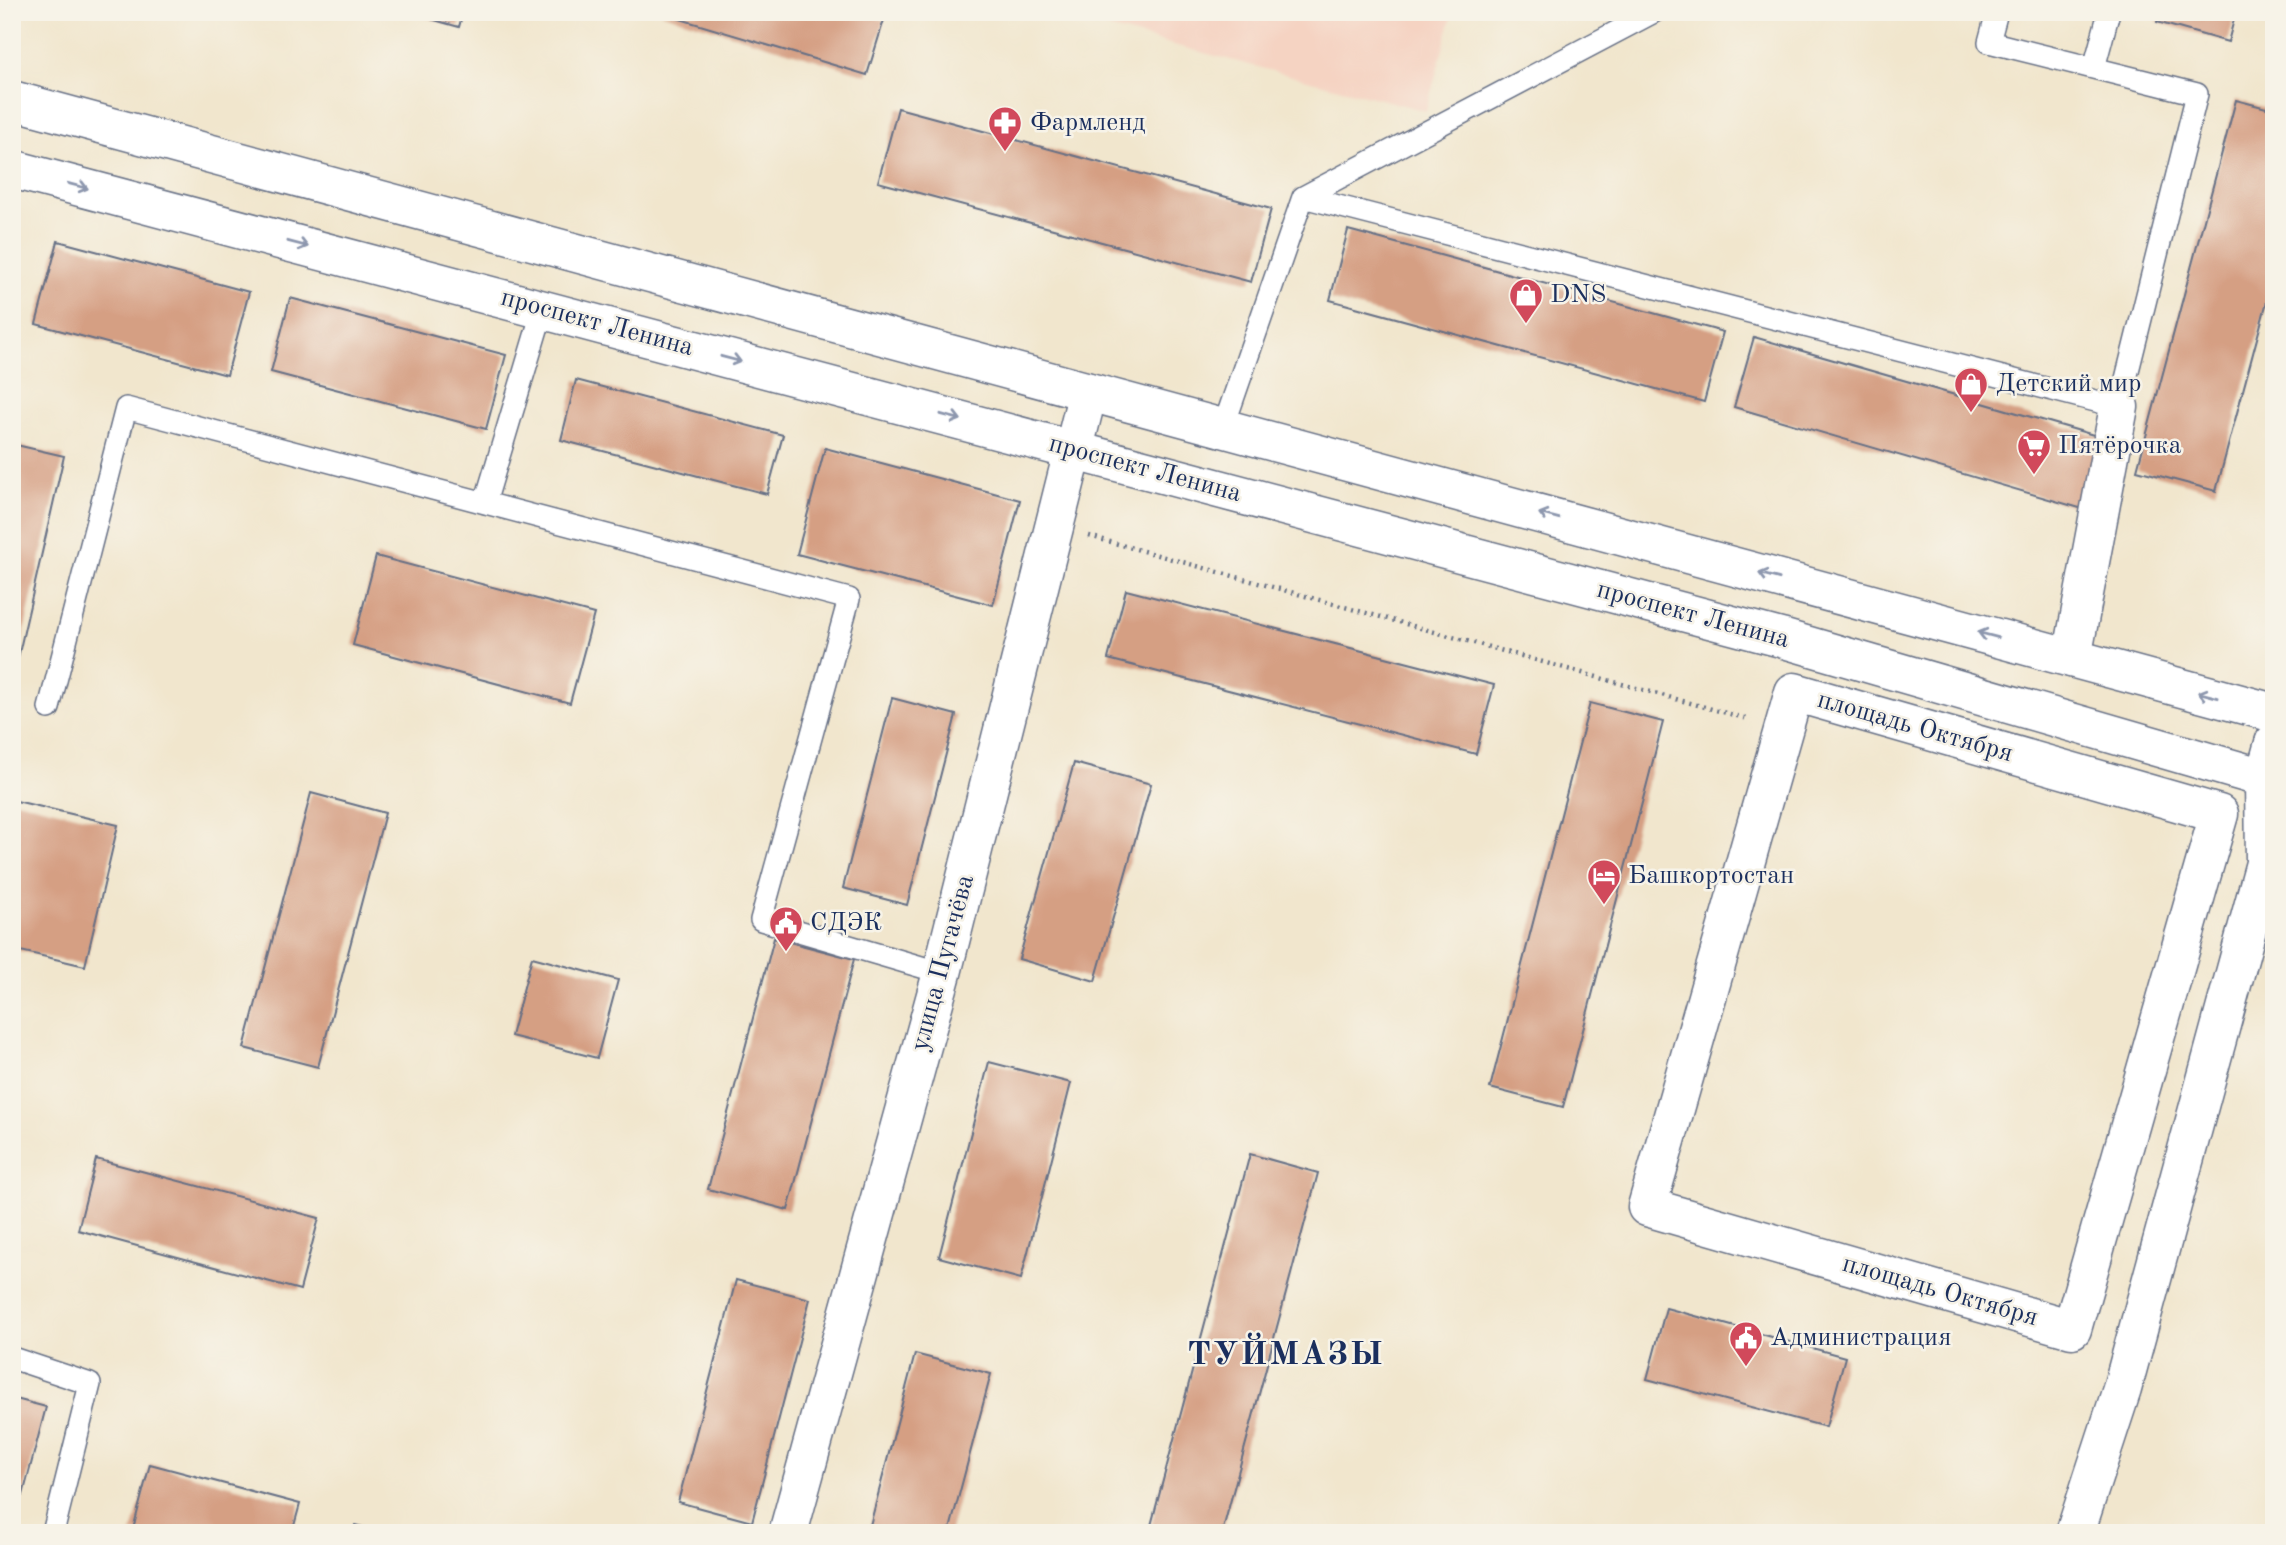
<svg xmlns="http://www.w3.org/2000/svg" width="2286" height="1545" font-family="'Old Standard TT',serif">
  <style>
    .built { fill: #f5d3c2 }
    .building { fill: #d59f83 }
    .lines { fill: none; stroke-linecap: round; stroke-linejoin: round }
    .lane-casing { stroke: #666f85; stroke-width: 24 }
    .street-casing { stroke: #666f85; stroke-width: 41 }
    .secondary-casing { stroke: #666f85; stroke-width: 41 }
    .path { stroke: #666f85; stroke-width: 4.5; stroke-dasharray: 2 5; stroke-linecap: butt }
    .lane { stroke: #fff; stroke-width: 21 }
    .street { stroke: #fff; stroke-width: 38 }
    .secondary { stroke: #fff; stroke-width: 38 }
    .oneway { stroke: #8d97ae }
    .labels { text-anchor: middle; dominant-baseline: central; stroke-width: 5; stroke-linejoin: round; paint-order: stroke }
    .poi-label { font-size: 26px; fill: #1b2f5e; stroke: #f7f3e8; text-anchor: start }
    .street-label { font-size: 26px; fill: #1b2f5e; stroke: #f7f3e8 }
    .district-label { font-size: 33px; font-weight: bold; letter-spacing: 2px; fill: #1b2f5e; stroke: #f7f3e8 }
  </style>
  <rect width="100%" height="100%" fill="#f7f3e8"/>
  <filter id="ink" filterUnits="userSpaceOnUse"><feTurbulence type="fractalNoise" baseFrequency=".0143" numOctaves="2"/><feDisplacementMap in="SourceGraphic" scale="14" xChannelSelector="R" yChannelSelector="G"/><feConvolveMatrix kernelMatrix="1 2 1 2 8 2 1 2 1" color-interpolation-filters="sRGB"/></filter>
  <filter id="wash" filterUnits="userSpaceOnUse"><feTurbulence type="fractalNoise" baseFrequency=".00686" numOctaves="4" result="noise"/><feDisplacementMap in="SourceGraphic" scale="28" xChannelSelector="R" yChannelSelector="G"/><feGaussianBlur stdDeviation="1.57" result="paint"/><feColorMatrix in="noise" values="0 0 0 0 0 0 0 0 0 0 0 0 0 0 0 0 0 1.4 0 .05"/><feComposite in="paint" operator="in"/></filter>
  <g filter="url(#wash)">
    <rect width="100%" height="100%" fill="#f1e6cd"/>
    <!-- built -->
    <path class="built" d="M1048,12H1453L1426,111Z"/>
    <g id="blocks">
      <!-- building -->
      <path class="building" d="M406,12H463L459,27Z
        M857,12L884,20L867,75L660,13Z
        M2159,12H2236L2228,42L2157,22Z
        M2236,100L2274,110V275L2216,491L2137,470Z
        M898,108L1271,209L1251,282L878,182Z
        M1348,230L1723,332L1704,402L1330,300Z
        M58,241L249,292L227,375L36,324Z
        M290,298L506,355L486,429L271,372Z
        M1754,337L2104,438L2083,509L1734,407Z
        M576,380L783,435L767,494L561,440Z
        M12,444L64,456L15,671L12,670Z
        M825,448L1020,500L993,605L797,554Z
        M376,556L594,614L570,703L353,645Z
        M1126,590L1494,685L1476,754L1108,659Z
        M892,698L956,715L907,905L843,888Z
        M1590,703L1663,722L1563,1107L1490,1088Z
        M1074,763L1151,784L1095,981L1019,959Z
        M311,793L385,813L318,1067L244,1048Z
        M12,800L118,825L85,966L12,949Z
        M774,938L854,959L788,1210L708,1189Z
        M532,957L618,980L597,1058L511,1036Z
        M989,1062L1071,1083L1021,1279L939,1257Z
        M1250,1154L1318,1173L1222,1533H1149Z
        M96,1159L319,1218L300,1290L78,1230Z
        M736,1280L810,1299L752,1522L678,1502Z
        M1666,1308L1845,1357L1826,1427L1647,1379Z
        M915,1354L991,1374L949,1533H868Z
        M12,1398L46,1407L23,1495L12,1492Z
        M150,1464L300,1504L292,1533H132Z
        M355,1525L382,1532V1533H353Z"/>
    </g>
  </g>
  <g filter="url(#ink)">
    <use href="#blocks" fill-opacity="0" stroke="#666f85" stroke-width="2"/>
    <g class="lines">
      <!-- lane casing -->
      <g class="lane-casing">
        <path id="lane" d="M2094,68L2109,12
          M1303,197L2119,407L2197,94L1989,42L1997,12
          M1223,428L1303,197L1654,12
          M485,503L543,309
          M49,708L126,408L849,599L761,920L942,973
          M12,1358L90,1384L53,1533"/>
      </g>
      <!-- street casing -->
      <g class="street-casing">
        <path id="street" d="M2072,658L2119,407
          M1794,692L2219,814L2072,1329L1647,1207Z
          M788,1533L942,973L1088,392"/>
      </g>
      <!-- secondary casing -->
      <g class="secondary-casing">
        <path id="secondary" d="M12,100L2274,713
          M12,169L1781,638L2274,781
          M2075,1533L2122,1389L2265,863L2264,779L2274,743"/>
      </g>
      <!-- path -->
      <path class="path" d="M1089,536L1748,719"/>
      <!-- lane -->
      <use href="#lane" class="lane"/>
      <!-- street -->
      <use href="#street" class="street"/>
      <!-- secondary -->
      <use href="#secondary" class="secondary"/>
    </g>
    <!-- one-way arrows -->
    <defs><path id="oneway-shaft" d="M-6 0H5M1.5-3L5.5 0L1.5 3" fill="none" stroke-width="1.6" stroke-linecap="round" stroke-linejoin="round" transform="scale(1.75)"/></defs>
    <g class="oneway">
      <use href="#oneway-shaft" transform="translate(78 186) rotate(15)"/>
      <use href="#oneway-shaft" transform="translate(298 244) rotate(15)"/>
      <use href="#oneway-shaft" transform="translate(731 359) rotate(15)"/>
      <use href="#oneway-shaft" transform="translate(951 417) rotate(15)"/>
      <use href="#oneway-shaft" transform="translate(1549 516) rotate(-165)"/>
      <use href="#oneway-shaft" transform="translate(1769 576) rotate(-165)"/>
      <use href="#oneway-shaft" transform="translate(1988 635) rotate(-165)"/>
      <use href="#oneway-shaft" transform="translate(2208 695) rotate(-165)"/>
    </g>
  </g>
  <!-- icons -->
  <defs>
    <g id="pharmacy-pin" transform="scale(1.75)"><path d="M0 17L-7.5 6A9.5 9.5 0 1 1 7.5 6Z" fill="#d1495b" stroke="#f7f3e8"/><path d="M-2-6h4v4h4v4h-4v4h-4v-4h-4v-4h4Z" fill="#fff"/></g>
    <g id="shop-pin" transform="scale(1.75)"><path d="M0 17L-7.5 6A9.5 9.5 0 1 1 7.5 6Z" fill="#d1495b" stroke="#f7f3e8"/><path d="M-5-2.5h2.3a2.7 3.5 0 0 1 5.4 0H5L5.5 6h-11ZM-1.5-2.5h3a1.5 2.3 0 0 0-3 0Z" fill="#fff"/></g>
    <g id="supermarket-pin" transform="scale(1.75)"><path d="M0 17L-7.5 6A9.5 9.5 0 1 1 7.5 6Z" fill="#d1495b" stroke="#f7f3e8"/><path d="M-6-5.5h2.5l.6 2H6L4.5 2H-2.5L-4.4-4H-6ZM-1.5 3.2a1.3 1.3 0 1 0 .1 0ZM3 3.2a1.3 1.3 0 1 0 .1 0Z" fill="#fff"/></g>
    <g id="hotel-pin" transform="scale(1.75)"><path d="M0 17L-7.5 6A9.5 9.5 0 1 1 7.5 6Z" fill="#d1495b" stroke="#f7f3e8"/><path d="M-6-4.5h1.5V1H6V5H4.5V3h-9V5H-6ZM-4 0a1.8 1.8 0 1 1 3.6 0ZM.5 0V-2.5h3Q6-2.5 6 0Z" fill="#fff"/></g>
    <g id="civic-pin" transform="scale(1.75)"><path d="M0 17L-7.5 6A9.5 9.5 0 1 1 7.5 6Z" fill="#d1495b" stroke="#f7f3e8"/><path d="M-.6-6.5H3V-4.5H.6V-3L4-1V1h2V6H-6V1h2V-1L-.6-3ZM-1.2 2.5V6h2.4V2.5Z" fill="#fff"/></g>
  </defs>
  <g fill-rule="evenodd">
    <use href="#pharmacy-pin" x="1005" y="123"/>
    <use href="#shop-pin" x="1526" y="295"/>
    <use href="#shop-pin" x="1971" y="384"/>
    <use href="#supermarket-pin" x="2034" y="446"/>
    <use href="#hotel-pin" x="1604" y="876"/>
    <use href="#civic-pin" x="786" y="923"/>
    <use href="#civic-pin" x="1746" y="1338"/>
  </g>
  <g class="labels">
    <!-- poi labels -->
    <g class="poi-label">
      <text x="1030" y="123">Фармленд</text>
      <text x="1550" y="295">DNS</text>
      <text x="1996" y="384">Детский мир</text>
      <text x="2058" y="446">Пятёрочка</text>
      <text x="1628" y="876">Башкортостан</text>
      <text x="810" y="923">СДЭК</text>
      <text x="1770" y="1338">Администрация</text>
    </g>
    <!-- street labels -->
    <g class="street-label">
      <text transform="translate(597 323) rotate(15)">проспект Ленина</text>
      <text transform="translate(1145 469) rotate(15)">проспект Ленина</text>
      <text transform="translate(1693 615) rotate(15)">проспект Ленина</text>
      <text transform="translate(1915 727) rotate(16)">площадь Октября</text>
      <text transform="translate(943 963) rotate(-75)">улица Пугачёва</text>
      <text transform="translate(1940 1291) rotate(16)">площадь Октября</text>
    </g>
    <!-- district labels -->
    <g class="district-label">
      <text x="1286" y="1355">ТУЙМАЗЫ</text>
    </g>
  </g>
  <!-- margin -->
  <rect width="2286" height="1545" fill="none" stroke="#f7f3e8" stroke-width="42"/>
</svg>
